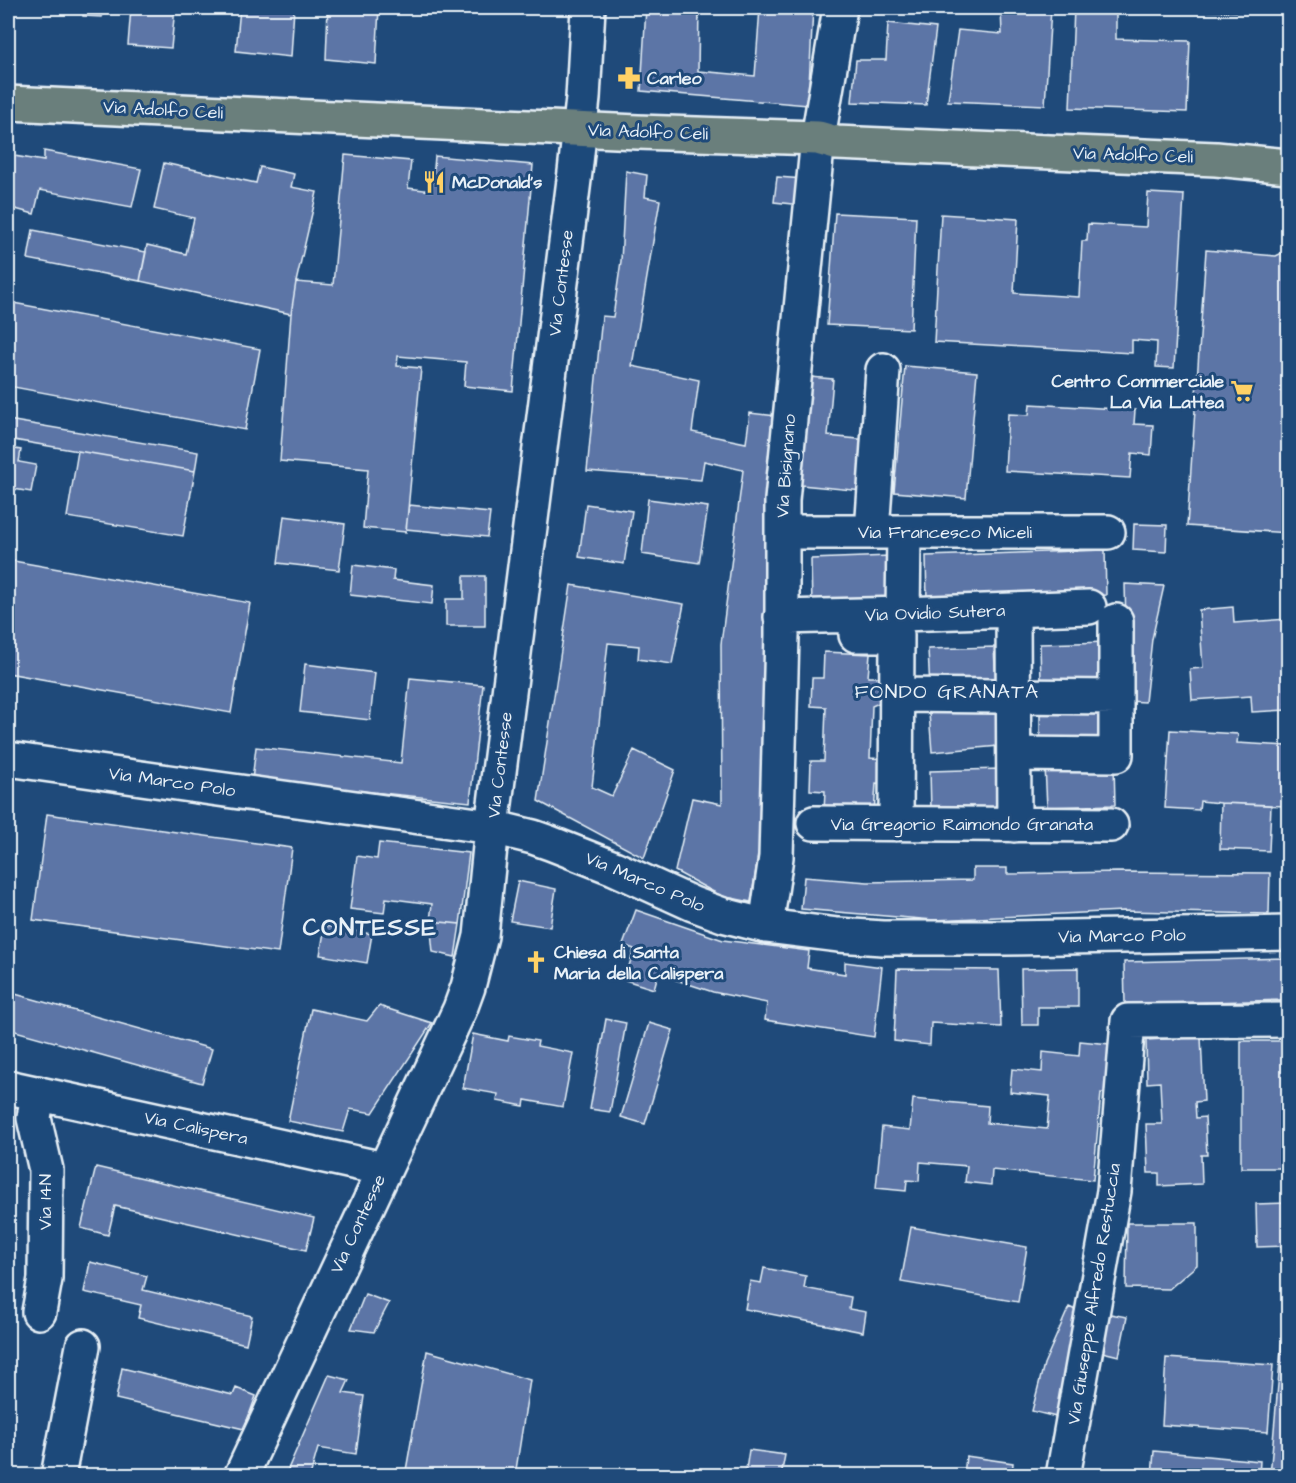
<svg xmlns="http://www.w3.org/2000/svg" width="1296" height="1483" font-family="'Architects Daughter',sans-serif">
  <style>
    .building { fill: #5c75a6; stroke: #e8f1f8; stroke-width: 1.5 }
    .lines { fill: none; stroke-linecap: round; stroke-linejoin: round }
    .minor-casing { stroke: #e8f1f8; stroke-width: 38 }
    .major-casing { stroke: #e8f1f8; stroke-width: 38 }
    .minor { stroke: #1f4a7a; stroke-width: 33 }
    .major { stroke: #6b7f7c; stroke-width: 33 }
    .labels { text-anchor: middle; dominant-baseline: central; stroke-width: 6; stroke-linejoin: round; paint-order: stroke }
    .poi-label { font-size: 18px; font-weight: bold; fill: #e8f1f8; stroke: #1f4a7a; text-anchor: start }
    .street-label { font-size: 18px; fill: #e8f1f8; stroke: #1f4a7a }
    .neighbourhood-label { font-size: 20px; letter-spacing: 1.5px; fill: #e8f1f8; stroke: #1f4a7a }
    .district-label { font-size: 24px; font-weight: bold; letter-spacing: 1.5px; fill: #e8f1f8; stroke: #1f4a7a }
  </style>
  <rect width="100%" height="100%" fill="#1f4a7a"/>
  <filter id="ink" filterUnits="userSpaceOnUse"><feTurbulence type="fractalNoise" baseFrequency=".0167" numOctaves="2"/><feDisplacementMap in="SourceGraphic" scale="12" xChannelSelector="R" yChannelSelector="G"/><feConvolveMatrix kernelMatrix="1 2 1 2 8 2 1 2 1" color-interpolation-filters="sRGB"/></filter>
  <g filter="url(#ink)">
    <!-- building -->
    <path class="building" d="M83,8H103L102,17L83,16Z
      M131,8H175L171,48L128,45Z
      M240,8H294L291,57L236,51Z
      M328,8H379L376,64L326,59Z
      M646,8H699L698,71L755,76L760,8H813L808,105L641,91Z
      M986,8H1051L1045,105L948,101L958,30L1002,34L1001,9Z
      M1074,8H1248V12L1116,8V39L1190,41L1187,112L1070,108Z
      M888,23L936,28L926,105L852,102L856,60H886Z
      M44,151L141,169L132,207L40,190L34,214L8,207V155L44,161Z
      M345,155L411,161L408,188L432,191L435,156L533,165L513,391L464,386L466,362L398,356L397,366L421,368L406,532L363,528L368,469L280,461L291,314L296,282L333,285Z
      M164,163L256,183L260,167L294,174L291,187L317,192L296,282L291,314L140,281L147,245L186,254L194,218L154,209Z
      M626,171L647,175L645,197L660,200L632,366L699,380L692,432L746,443L750,413L776,416L765,810L751,902L721,896L675,871L692,798L722,804L721,644L743,470L704,461L701,480L587,471L602,316L613,317L621,261Z
      M777,177L804,179L801,205L774,202Z
      M1148,193L1184,195L1174,368L1156,367L1157,342L1132,340V353L934,342L941,214L1018,219L1014,293L1079,297L1082,241H1087L1088,224L1146,227Z
      M835,213L916,217L911,329L827,325Z
      M33,230L146,252L140,281L28,259Z
      M1206,250L1276,256L1288,250V533L1187,526Z
      M8,302L260,349L245,430L8,386Z
      M905,366L977,372L966,498L894,492Z
      M810,377L833,379L828,436L868,440L863,491L801,485Z
      M1030,404L1135,410L1134,424L1153,425L1151,455L1132,453L1130,478L1005,471L1008,414L1029,415Z
      M8,420L198,452L195,471L8,439Z
      M8,448L21,450L19,462L36,465L31,492L8,488Z
      M78,451L195,471L183,536L67,517Z
      M648,499L708,507L699,563L642,554Z
      M586,504L632,511L624,564L579,557Z
      M409,505L490,513L487,537L406,529Z
      M284,516L345,524L339,570L278,563Z
      M1134,524L1167,525L1166,552L1133,550Z
      M1105,550L1106,595L927,602L926,556Z
      M890,556L892,605L812,608L811,559Z
      M8,560L250,603L231,713L8,673Z
      M353,565L394,570L393,580L434,585L432,604L350,595Z
      M464,576H485V626H446V599H464Z
      M1125,584L1164,586L1152,639L1145,702L1128,701Z
      M571,585L684,604L672,664L638,659L639,646L608,643L592,787L612,796L634,750L675,770L644,858L538,801Z
      M1233,607L1234,623L1288,619V651H1283L1287,710L1252,712L1251,696L1192,700L1190,669L1203,668L1199,610Z
      M1108,642L1109,679L1041,681L1040,644Z
      M994,647L996,686L930,689L928,649Z
      M824,652L870,654L868,677H883L881,702L872,706L870,758L886,759L885,784L876,783L874,814L824,812L825,791L810,790L811,761H824L826,707L811,706L812,678H823Z
      M305,664L375,673L370,720L300,712Z
      M410,678L483,685L470,802L252,780L256,747L401,763Z
      M1110,704V743L1040,744V705Z
      M996,707L999,746L932,752L929,713Z
      M1170,730L1238,734L1237,743L1287,746L1284,806L1221,803L1200,801L1199,810L1165,808Z
      M1114,764L1115,805L1047,807L1045,766Z
      M1000,769L1002,809L931,811L930,771Z
      M1221,803L1271,805L1269,851L1220,849Z
      M47,814L292,848L278,953L33,920Z
      M379,843L469,853L460,924L430,921L432,904L386,898L384,913L350,909L357,856L377,859Z
      M973,868H1007V874L1117,872L1270,873L1269,914L1123,911L934,920L801,909L804,877L868,882L973,880Z
      M518,881L556,889L550,927L510,921Z
      M636,910L723,940L809,951L807,968L845,974V962L882,967L874,1037L765,1020L767,1003L713,992L658,974L654,989L625,980L634,949L623,945Z
      M430,921L460,924L455,957L433,952Z
      M325,926L372,934L367,963L320,955Z
      M1288,958V1000L1125,1004L1124,962Z
      M1078,968V1007H1038V1025H1022L1021,969Z
      M897,969L999,970L1001,1027L931,1023L930,1045L894,1041Z
      M8,992L212,1049L202,1083L8,1029Z
      M379,1006L432,1023L373,1113L350,1109L343,1132L288,1121L311,1009L367,1021Z
      M606,1019L626,1023L610,1112L590,1109Z
      M649,1023L673,1030L645,1124L621,1117Z
      M473,1034L508,1041L509,1036L538,1041L537,1046L573,1053L563,1107L525,1100L524,1106L497,1101L498,1094L463,1088Z
      M1201,1037L1204,1101L1195,1102L1196,1118L1205,1117L1207,1155H1201L1202,1184L1159,1186V1173H1148L1146,1124H1162L1160,1082L1147,1083L1146,1040Z
      M1080,1041L1120,1045L1115,1094L1101,1093L1093,1180L992,1170L991,1185L965,1182L967,1166L920,1162L919,1181L907,1180L906,1191L876,1188L882,1127L910,1130L913,1099L988,1106L987,1123L1047,1129L1050,1096L1010,1092L1012,1069L1042,1072L1043,1052L1079,1056Z
      M1241,1041H1288V1168H1241Z
      M96,1167L314,1218L306,1250L115,1206L108,1235L81,1228Z
      M1288,1203V1246L1257,1247L1256,1204Z
      M1127,1223H1197V1265L1169,1289L1126,1288Z
      M911,1227L1027,1247L1018,1302L901,1282Z
      M90,1262L147,1276L143,1290L252,1316L246,1344L138,1318L141,1305L84,1292Z
      M764,1268L806,1276L804,1288L851,1297L849,1309L866,1312L863,1332L745,1309L750,1281L761,1283Z
      M1286,1293H1288V1476H1270Z
      M365,1294L389,1303L374,1332L351,1329Z
      M1069,1307L1086,1315L1060,1418L1032,1411L1044,1364Z
      M1105,1313L1127,1317L1119,1356L1098,1351Z
      M427,1351L530,1380L515,1476H405Z
      M1166,1358L1273,1365L1268,1432L1162,1425Z
      M122,1368L233,1395L236,1388L256,1396L244,1429L116,1399Z
      M329,1375L349,1380L343,1393L364,1396L356,1454L318,1448L310,1476H285Z
      M749,1450L785,1455L781,1476H745Z
      M1154,1451L1260,1461L1259,1476H1152Z
      M966,1456L1013,1463L1012,1476H964Z"/>
    <g class="lines">
      <!-- minor casing -->
      <g class="minor-casing">
        <path id="minor" d="M782,532H1108
          M872,532L883,370
          M1013,610L1014,825
          M903,614L904,532
          M781,617L903,614L1089,607
          M856,635H897L896,824
          M897,695L1116,697
          M1014,754L1116,755V621
          M8,759L204,787L492,827L533,837L550,843L614,868L693,904L723,915L766,926L838,935L883,938H1004L1288,933
          M814,823L1111,825
          M766,926L776,857L782,635V500L818,138L840,8
          M8,1087L384,1169
          M38,1093L34,1118L46,1170L45,1279L39,1312
          M58,1476L83,1346
          M241,1476L460,1009L468,987L481,936L492,827L575,172L583,98L588,8
          M1063,1476L1114,1191L1128,1021L1288,1020"/>
      </g>
      <!-- major casing -->
      <g class="major-casing">
        <path id="major" d="M8,103L638,132L818,138L836,143L1216,159L1288,166"/>
      </g>
      <!-- minor -->
      <use href="#minor" class="minor"/>
      <!-- major -->
      <use href="#major" class="major"/>
    </g>
  </g>
  <!-- icons -->
  <defs>
    <g id="pharmacy-bare" transform="scale(1.8)"><path d="M-2-6h4v4h4v4h-4v4h-4v-4h-4v-4h4Z" fill="#ffd166" stroke="#1f4a7a" stroke-width="2.5" paint-order="stroke"/></g>
    <g id="restaurant-bare" transform="scale(1.8)"><path d="M-5-6h1v4h1v-4h1v4h1v-4h1v5L-1.5 .5V6h-2V.5L-5-1ZM5-6V6H3V1.5H1.5Q1.5-4 5-6Z" fill="#ffd166" stroke="#1f4a7a" stroke-width="2.5" paint-order="stroke"/></g>
    <g id="supermarket-bare" transform="scale(1.8)"><path d="M-6-5.5h2.5l.6 2H6L4.5 2H-2.5L-4.4-4H-6ZM-1.5 3.2a1.3 1.3 0 1 0 .1 0ZM3 3.2a1.3 1.3 0 1 0 .1 0Z" fill="#ffd166" stroke="#1f4a7a" stroke-width="2.5" paint-order="stroke"/></g>
    <g id="church-bare" transform="scale(1.8)"><path d="M-1.2-6h2.4v3.5h3.3v2.4h-3.3V6h-2.4V-.1h-3.3v-2.4h3.3Z" fill="#ffd166" stroke="#1f4a7a" stroke-width="2.5" paint-order="stroke"/></g>
  </defs>
  <g fill-rule="evenodd">
    <use href="#pharmacy-bare" x="629" y="78"/>
    <use href="#restaurant-bare" x="434" y="182"/>
    <use href="#supermarket-bare" x="1242" y="391"/>
    <use href="#church-bare" x="536" y="962"/>
  </g>
  <g class="labels">
    <!-- poi labels -->
    <g class="poi-label">
      <text x="647" y="78">Carleo</text>
      <text x="452" y="182">McDonald's</text>
      <text x="1224" y="381" text-anchor="end">Centro Commerciale<tspan x="1224" dy="21">La Via Lattea</tspan></text>
      <text x="554" y="952">Chiesa di Santa<tspan x="554" dy="21">Maria della Calispera</tspan></text>
    </g>
    <!-- street labels -->
    <g class="street-label">
      <text transform="translate(163 110) rotate(3)">Via Adolfo Celi</text>
      <text transform="translate(648 132) rotate(2)">Via Adolfo Celi</text>
      <text transform="translate(1133 155) rotate(2)">Via Adolfo Celi</text>
      <text transform="translate(561 283) rotate(-83)">Via Contesse</text>
      <text transform="translate(786 466) rotate(-86)">Via Bisignano</text>
      <text x="945" y="532">Via Francesco Miceli</text>
      <text transform="translate(935 613) rotate(-2)">Via Ovidio Sutera</text>
      <text transform="translate(500 765) rotate(-83)">Via Contesse</text>
      <text transform="translate(172 782) rotate(8)">Via Marco Polo</text>
      <text x="962" y="824">Via Gregorio Raimondo Granata</text>
      <text transform="translate(645 882) rotate(23)">Via Marco Polo</text>
      <text transform="translate(1122 936) rotate(-1)">Via Marco Polo</text>
      <text transform="translate(196 1128) rotate(12)">Via Calispera</text>
      <text transform="translate(45 1202) rotate(-90)">Via 14N</text>
      <text transform="translate(358 1224) rotate(-65)">Via Contesse</text>
      <text transform="translate(1094 1294) rotate(-81)">Via Giuseppe Alfredo Restuccia</text>
    </g>
    <!-- neighbourhood labels -->
    <g class="neighbourhood-label">
      <text x="947" y="692">FONDO GRANATA</text>
    </g>
    <!-- district labels -->
    <g class="district-label">
      <text x="370" y="928">CONTESSE</text>
    </g>
  </g>
  <!-- margin -->
  <rect width="1296" height="1483" fill="none" stroke="#1f4a7a" stroke-width="30"/>
  <rect x="15" y="15" width="1266" height="1453" fill="none" stroke="#e8f1f8" stroke-width="2" filter="url(#ink)"/>
</svg>
